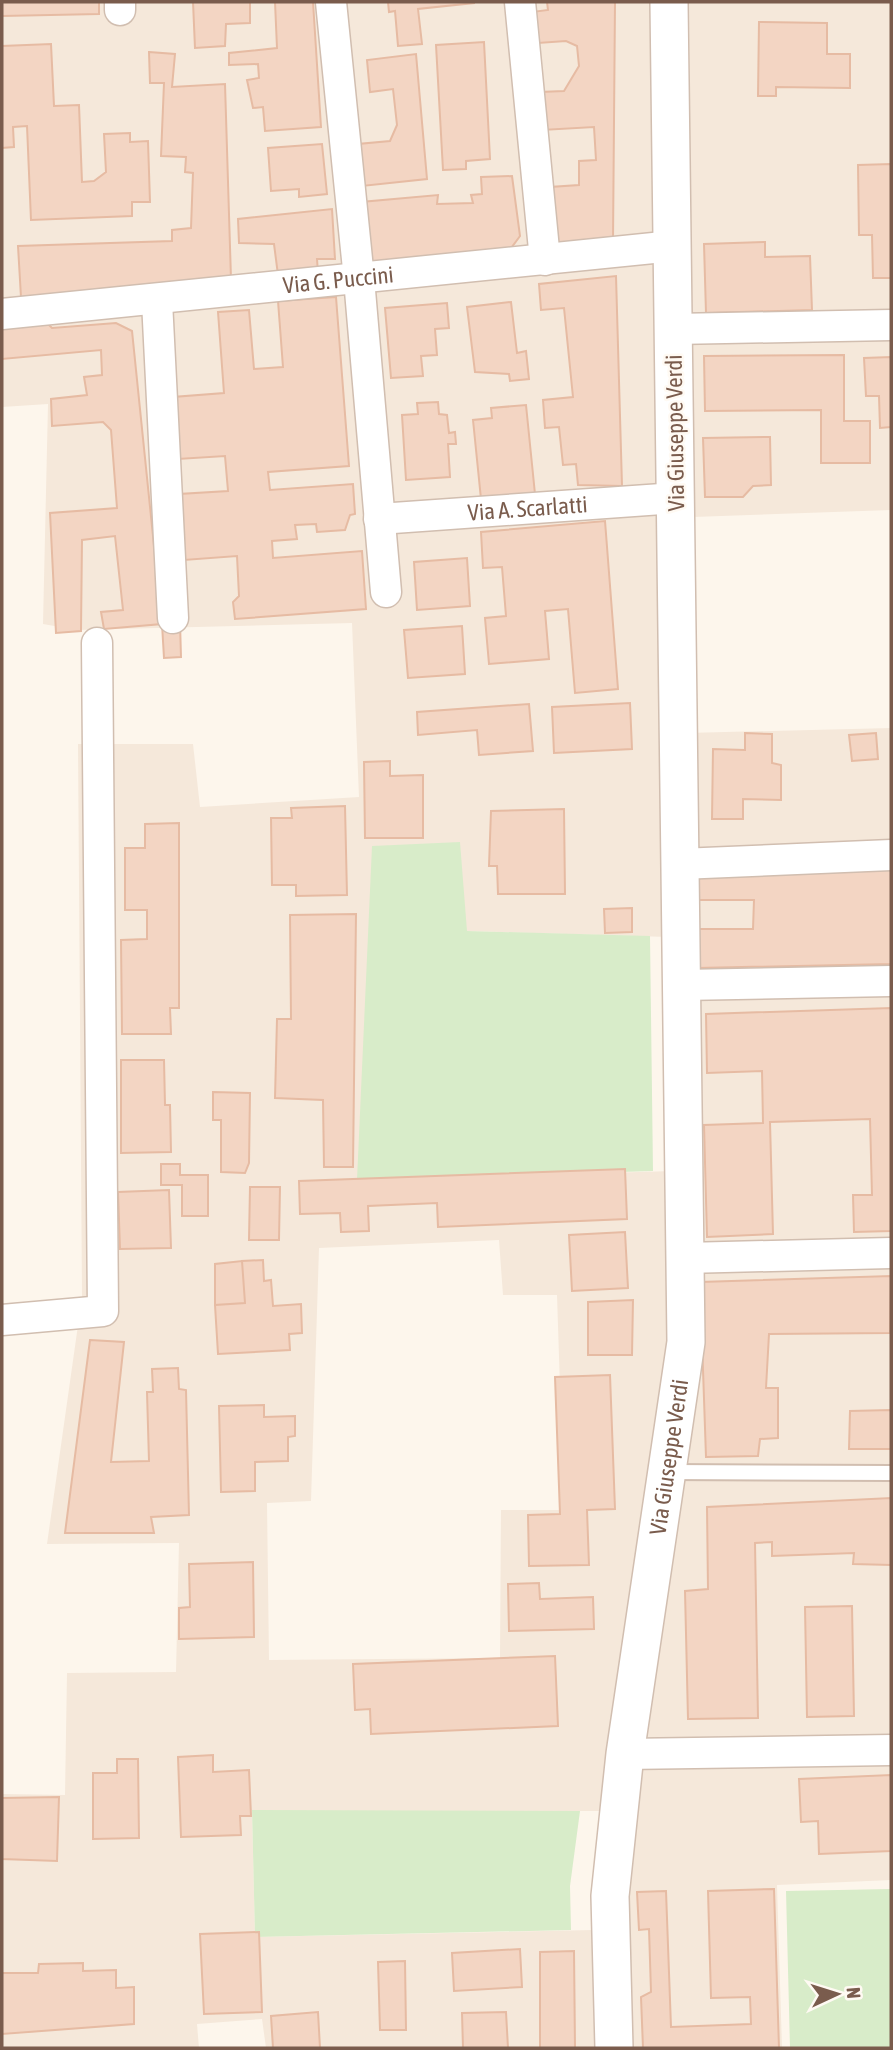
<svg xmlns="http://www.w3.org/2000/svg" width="893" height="2050" font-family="'Asap Condensed',sans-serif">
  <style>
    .residential { fill: #f5e8da; fill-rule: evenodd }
    .green { fill: #d8ecc9 }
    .building { fill: #f3d5c3; stroke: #e6bba3; stroke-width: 2 }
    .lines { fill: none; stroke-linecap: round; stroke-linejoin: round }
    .service-casing { stroke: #d1beb0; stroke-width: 18 }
    .minor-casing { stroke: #d1beb0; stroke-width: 33 }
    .tertiary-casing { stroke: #d1beb0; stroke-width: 40 }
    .service { stroke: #fff; stroke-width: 14 }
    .minor { stroke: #fff; stroke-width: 30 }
    .tertiary { stroke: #fff; stroke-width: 37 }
    .labels { text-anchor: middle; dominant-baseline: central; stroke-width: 5; stroke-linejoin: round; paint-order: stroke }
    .street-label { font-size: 23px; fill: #7a5c4d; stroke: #fffaf3 }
  </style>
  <rect width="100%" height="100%" fill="#fdf6ec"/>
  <!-- residential -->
  <path class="residential" d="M2,2H655L669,937L467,931L357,1180L674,1171L677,1340L604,1811H252L255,1937L593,1930L595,2048H266L262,2019L197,2024L199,2048H2V1794L65,1795L67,1673L176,1672L179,1543L47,1544L82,1297L78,744H193L200,807L359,797L352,623L77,630L43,624L48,404L2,407ZM499,1240L503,1295H557L564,1510H501L500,1658L269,1660L267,1503L311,1501L319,1248Z
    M689,2H891V510L693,517Z
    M891,728V1880L777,1885L782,2048H622L614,1901L695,1338L686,733Z"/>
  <!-- green -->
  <path class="green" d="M460,842L467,931L650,936L653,1171L357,1180L372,846Z
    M252,1810L580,1811L570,1886L571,1930L255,1937Z
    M891,1889V2048H790L786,1891Z"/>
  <!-- building -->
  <path class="building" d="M2,2H99V14L2,16Z
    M193,2H250V23L226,24L225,46L195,48Z
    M275,2H313L321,127L265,131L263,107L253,108L247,80L259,78L258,64L229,65V53L277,48Z
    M388,2H474V3L418,9L422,44L398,46L395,11L389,12Z
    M547,2H615L613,240L555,244L550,187L579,185V161L596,160L594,127L542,130L540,92L564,91L579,66L577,46L566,41L538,43L532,12L548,10Z
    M759,22L827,23V54H850V88L776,87V96H758Z
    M484,42L490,159L466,161V169L443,170L436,45Z
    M51,44L54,106L79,105L82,182L94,181L106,172L104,134L130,133V142L148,141L150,202H132V216L31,220L27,126L13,127L14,147L2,148V46Z
    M149,52L175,54L172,87L225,84L231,279L21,297L18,246L172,241V230L191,228L193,173L185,172L186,157L161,156L164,83H150Z
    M416,54L427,179L362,186L358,144L390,141L397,125L393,89L370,92L367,60Z
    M322,144L327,194L299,197V189L271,191L268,148Z
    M891,164V278H873L872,235H859L858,165Z
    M512,176L520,236L506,255L366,266L361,202L438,195L437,204L473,203L471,195L482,194L481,177Z
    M332,209L335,259H317L318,273L278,275L274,244L239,243L238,219Z
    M765,242V257L810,256L812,310L706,313L704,244Z
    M616,276L622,486L578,485L576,464L563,465L559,427L545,428L543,400L573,397L564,308L541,310L539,284Z
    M336,297L349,466L268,472L270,490L353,484L355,514L350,515L345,530L317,532L316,524L295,525L297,539L272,541L273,558L362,551L366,609L235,619L233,602L239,596L237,556L184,560L179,494L228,491L225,456L178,459L173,397L224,393L218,312L249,310L254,369L283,367L278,301Z
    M511,302L517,353L526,351L529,379L510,381L509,374L475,372L467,307Z
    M447,303L449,328L435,329L437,355L421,356L423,376L391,378L385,308Z
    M42,318L52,328L116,323L132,331L162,624L104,629L101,612L123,610L115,536L82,540L81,631L56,633L50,513L117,508L111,430L103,422L52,426L51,399L87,395L84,377L102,375L101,350L2,359V323Z
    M844,355V421H870V463H821V410L705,411L704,356Z
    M891,357V427L880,428L879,396H866L864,358Z
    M438,402L439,414L447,415L449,433L455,432L456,444H448L450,477L406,480L402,415L418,414L417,403Z
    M526,405L535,494L481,499L473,420L492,418L491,408Z
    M770,437L771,485L753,486L743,497H705L703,438Z
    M605,521L618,689L575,693L568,609L545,611L549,659L489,664L485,618L506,616L502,567L483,568L481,532Z
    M467,558L470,606L417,610L414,562Z
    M180,622L181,657L164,658L162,624Z
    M462,626L465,674L408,678L404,630Z
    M630,703L632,749L554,753L552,707Z
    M529,704L533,751L479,755L477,730L418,735L417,712Z
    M745,733L772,734V763L781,765V800L743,799V819H712L713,749L745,750Z
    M876,733L878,759L852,761L849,735Z
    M390,761V776L423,775V838H365L364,762Z
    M345,806L347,895L296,896V885H272L271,818H292L291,808Z
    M564,809L565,894H498L497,866H489L491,811Z
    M179,823V1008H170L171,1034H122L121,940L147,939V910H125V848H145V824Z
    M891,862V964L697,968V929H753L754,900H695L696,876Z
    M632,908V932L605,933L604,909Z
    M356,914L353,1167H324L323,1100L275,1098L277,1019H291L290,915Z
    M891,1008V1231L854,1232L853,1195H872L870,1119L770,1122L773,1234L707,1237L704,1125L763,1123L762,1071L707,1073L706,1014Z
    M121,1060H164L165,1105H170L171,1152L121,1153Z
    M213,1092L250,1093L249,1163L245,1173L221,1172V1120H213Z
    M161,1164H180V1175H208V1216H182V1185H161Z
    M625,1169L627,1219L438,1227L437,1203L368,1206L369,1231L341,1232L340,1213L300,1214L299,1181Z
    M250,1187H280L279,1240H249Z
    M169,1190L171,1248L120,1249L118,1192Z
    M625,1232L628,1288L572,1291L569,1235Z
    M263,1260L264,1281L271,1280L273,1306L301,1304L302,1333L289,1334L290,1350L218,1354L215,1305L245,1303L242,1261Z
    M242,1261L245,1303L215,1305V1264Z
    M891,1276L890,1333L769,1334L766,1388H778V1438L760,1439L758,1456L706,1457L700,1282Z
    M633,1300L632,1355H588V1302Z
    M90,1340L124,1342L111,1462L149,1461L147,1392H153L152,1369L178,1368L179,1389L186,1390L189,1515L151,1517L154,1533H65Z
    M610,1375L615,1509L587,1510L589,1565L529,1566L528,1515L560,1514L555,1377Z
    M264,1405V1417L295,1416V1436L288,1437V1461L255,1462V1491L221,1492L219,1406Z
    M891,1410V1449H849L850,1411Z
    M891,1498V1565L853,1564L854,1553L772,1556V1542L755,1543L758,1718L688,1719L685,1591L708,1589L707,1507Z
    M253,1562L254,1637L179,1639V1608L190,1607L189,1564Z
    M539,1583L540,1599L593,1597L594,1629L509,1631L508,1584Z
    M852,1606L854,1716L807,1717L805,1607Z
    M555,1656L558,1726L371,1734L370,1709L355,1710L353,1664Z
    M213,1755V1772L249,1770L251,1816H240L241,1835L181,1837L178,1757Z
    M117,1759H138L139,1838L93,1839V1773H117Z
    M891,1775V1851L819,1854L818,1821L801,1822L799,1779Z
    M59,1797L57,1861L2,1859V1798Z
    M774,1889L779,2048H643L641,1997L651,1992L649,1929L639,1930L637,1892L666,1891L671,2027L751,2024L750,1997L711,1998L708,1891Z
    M259,1932L262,2012L204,2014L200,1934Z
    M520,1949L522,1987L454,1991L452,1953Z
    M574,1951L575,2048H540V1952Z
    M405,1961L406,2030H380L378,1962Z
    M83,1963V1971L116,1970V1988L134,1987V2024L2,2034V1973H38L39,1964Z
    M318,2012L320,2048H273L271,2016Z
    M506,2012L508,2048H463L462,2013Z"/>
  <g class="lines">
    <!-- service casing -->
    <g class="service-casing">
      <path id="service" d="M669,1472L891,1473"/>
    </g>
    <!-- minor casing -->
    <g class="minor-casing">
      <g id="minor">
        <path d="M120,2V10"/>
        <path d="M331,2L359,279L386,592"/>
        <path d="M520,2L545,260"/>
        <path d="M157,301L173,618"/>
        <path id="s1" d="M2,314L673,246"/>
        <path d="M674,329L891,325"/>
        <path id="s2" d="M379,519L676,498"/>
        <path d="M680,864L891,855"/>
        <path d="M682,985L891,981"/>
        <path d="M685,1258L891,1253"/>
        <path d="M2,1320L103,1311L97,643"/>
        <path d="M625,1754L891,1750"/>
      </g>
    </g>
    <!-- tertiary casing -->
    <g class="tertiary-casing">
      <g id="tertiary">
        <path id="s3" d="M614,2048L610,1896L625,1754L686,1342L669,2"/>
      </g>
    </g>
    <!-- service -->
    <use href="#service" class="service"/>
    <!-- minor -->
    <use href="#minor" class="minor"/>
    <!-- tertiary -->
    <use href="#tertiary" class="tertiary"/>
  </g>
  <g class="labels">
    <!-- street labels -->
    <g class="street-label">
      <text stroke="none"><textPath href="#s1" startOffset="338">Via G. Puccini</textPath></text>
      <text transform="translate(675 433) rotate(-91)">Via Giuseppe Verdi</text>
      <text stroke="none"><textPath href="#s2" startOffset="149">Via A. Scarlatti</textPath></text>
      <text stroke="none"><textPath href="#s3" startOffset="595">Via Giuseppe Verdi</textPath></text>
    </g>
  </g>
  <!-- border -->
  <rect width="893" height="2050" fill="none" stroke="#7a5c4d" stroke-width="7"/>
  <!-- north arrow -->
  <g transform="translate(837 1994) rotate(86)" stroke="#fffaf3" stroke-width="5" paint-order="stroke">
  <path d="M0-5L12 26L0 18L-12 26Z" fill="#7a5c4d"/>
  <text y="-10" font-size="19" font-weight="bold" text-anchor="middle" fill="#7a5c4d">N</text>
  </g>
</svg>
